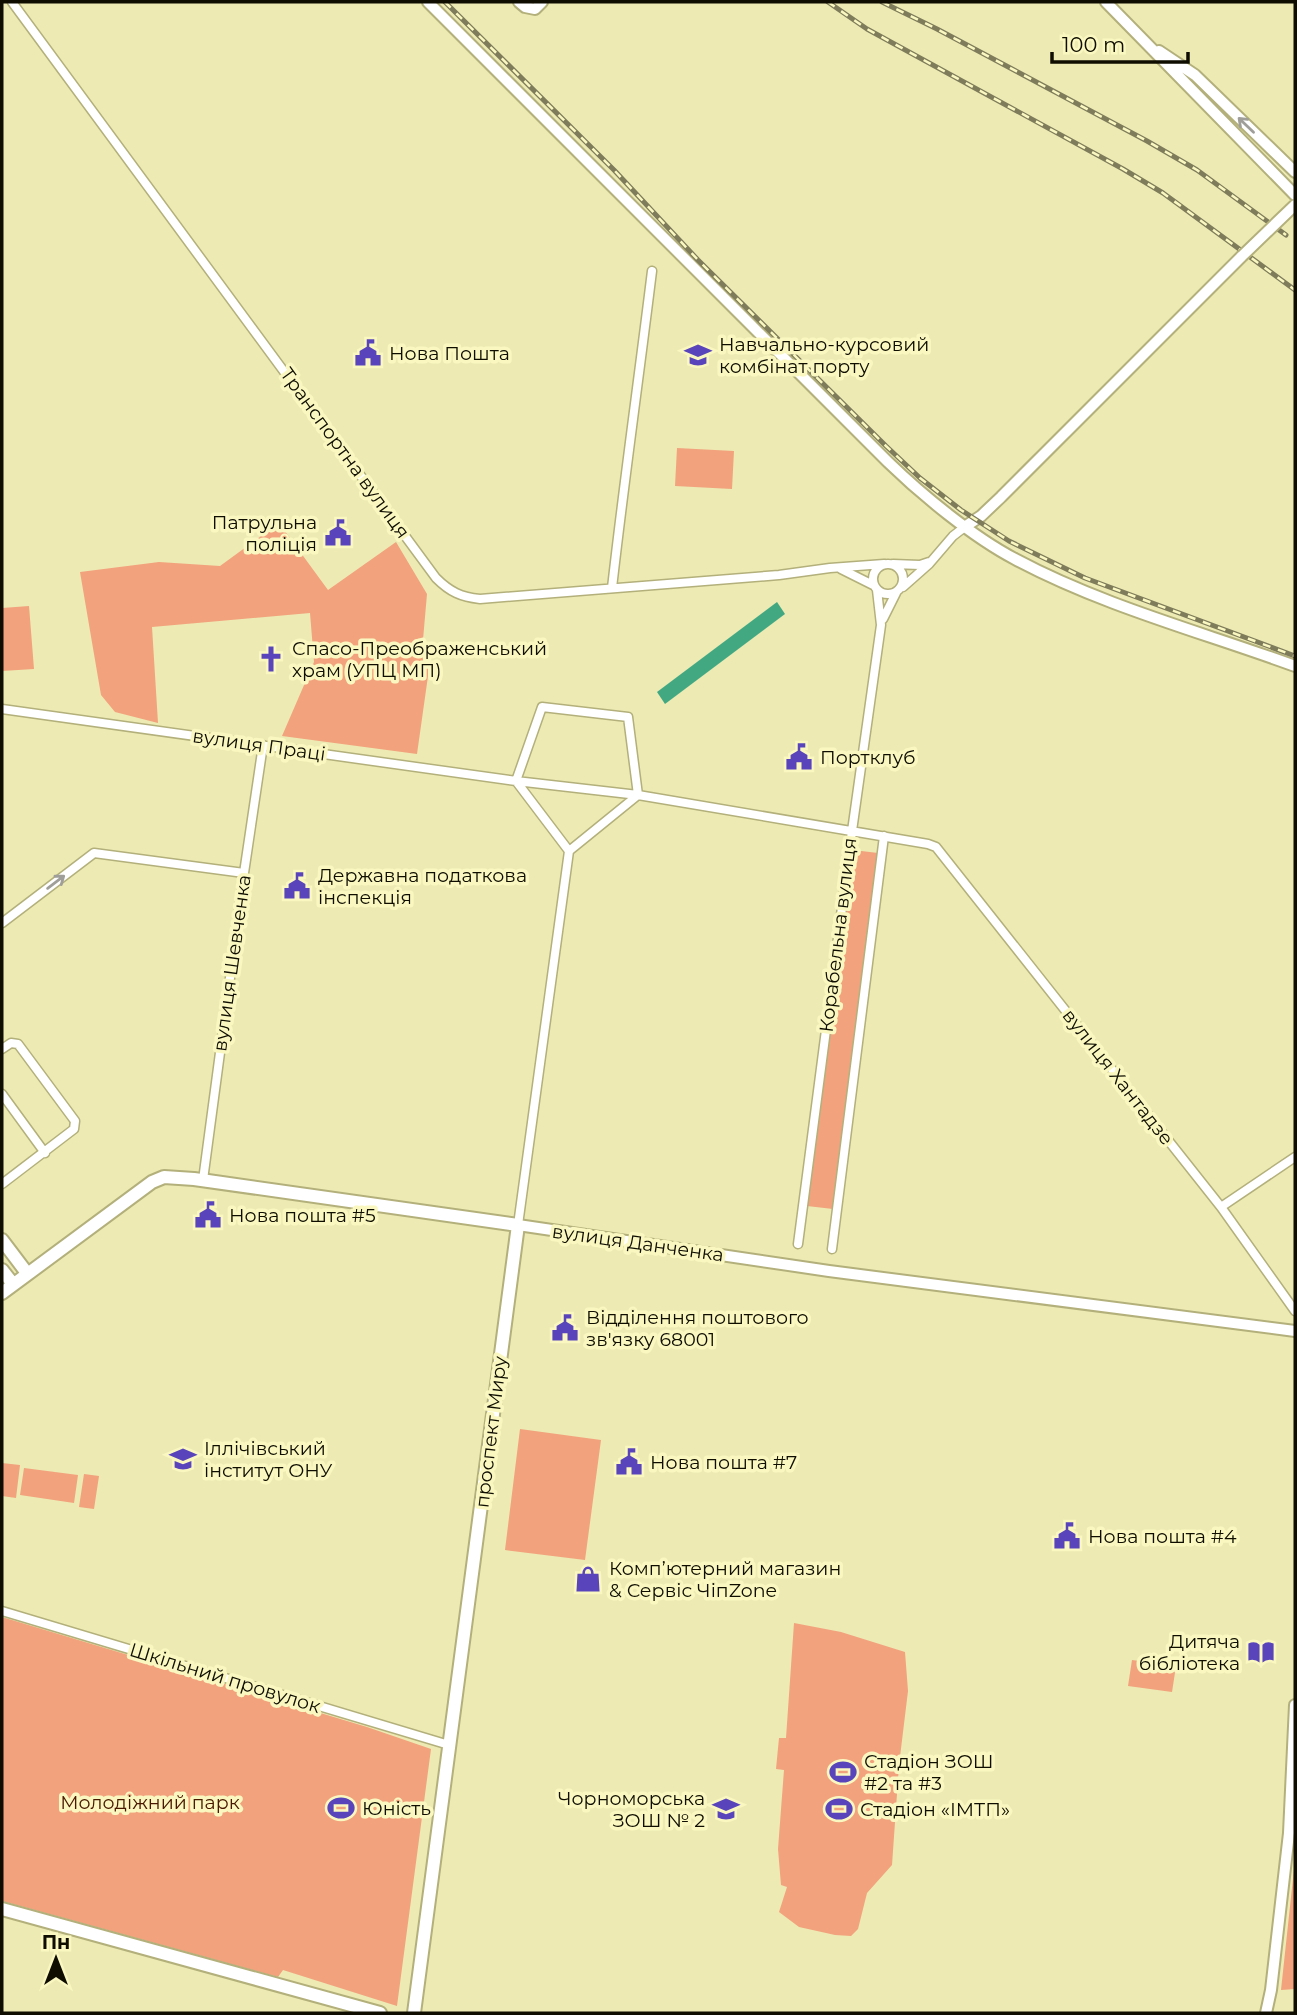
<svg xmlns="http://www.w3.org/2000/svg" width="1297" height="2015" font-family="Montserrat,sans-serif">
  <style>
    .green { fill: #f2a27d }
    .water { fill: #41a882 }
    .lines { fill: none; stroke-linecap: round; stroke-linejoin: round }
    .minor-casing { stroke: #b3b07b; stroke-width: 11 }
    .tertiary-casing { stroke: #b3b07b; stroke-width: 14 }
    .secondary-casing { stroke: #b3b07b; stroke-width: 16 }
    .minor { stroke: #fff; stroke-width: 8 }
    .tertiary { stroke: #fff; stroke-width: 10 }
    .secondary { stroke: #fff; stroke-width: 12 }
    .rail-casing { stroke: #7e7c5a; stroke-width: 5 }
    .rail { stroke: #faf8c0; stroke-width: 2.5; stroke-dasharray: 8; stroke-linecap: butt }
    .tertiary-bridge-casing { stroke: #b3b07b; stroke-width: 14; stroke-linecap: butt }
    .tertiary-bridge { stroke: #fff; stroke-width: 10 }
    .oneway { stroke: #9f9e99 }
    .labels { text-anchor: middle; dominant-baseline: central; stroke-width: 7; stroke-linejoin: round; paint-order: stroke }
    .poi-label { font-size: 19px; fill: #0e0d00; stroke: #faf8c0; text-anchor: start }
    .street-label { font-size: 19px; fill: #0e0d00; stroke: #faf8c0 }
    .park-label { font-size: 19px; fill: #4a1800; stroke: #faf8c0 }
  </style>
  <rect width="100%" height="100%" fill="#edeab3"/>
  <!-- green -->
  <path class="green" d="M677,448L734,451L732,489L675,486Z
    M279,523L328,590L396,542L427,594L422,651L429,669L417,754L282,736L314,662L310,613L152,627L158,723L115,712L101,695L80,572L159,562L220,566Z
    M29,606L34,669L2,671V608Z
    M853,850L878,853L833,1209L807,1206Z
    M520,1429L601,1440L585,1560L505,1550Z
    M2,1463L20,1465L16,1498L2,1496Z
    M24,1468L78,1475L74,1503L20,1495Z
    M84,1474L99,1476L94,1509L79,1507Z
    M2,1617L367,1727L431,1749L397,2006L283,1970L278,1977L2,1901Z
    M794,1623L841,1632L905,1652L908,1691L899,1765L892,1865L867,1893L858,1929L851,1936L835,1935L799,1927L779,1912L787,1887L781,1885L778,1849L784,1770L776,1769L779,1738H786Z
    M1132,1660L1176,1666L1172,1692L1128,1686Z
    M1295,1860V1989L1281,1990Z"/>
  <!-- water -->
  <path class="water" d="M777,602L785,614L665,704L657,692Z"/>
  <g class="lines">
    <!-- minor casing -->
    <g class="minor-casing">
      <path id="minor" d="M12,2L436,578C450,592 461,597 480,599L779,575L830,568L884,564
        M873 579a15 15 0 1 1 30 0a15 15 0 1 1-30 0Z
        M893,564L920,565L929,562
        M841,569L873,585
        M903,587L929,564L953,536L966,526
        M612,588C624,482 639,377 652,271
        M883,619L896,593
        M2,709L516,781L638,795L928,844L936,847L1221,1207L1295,1311
        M516,781L542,707L628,717L638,795
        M516,781L569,851
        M569,851L638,795
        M2,923L94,853L244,873
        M2,1049L11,1043L18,1044L75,1121L74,1129L2,1184
        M2,1094L45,1153
        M203,1180L244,873L263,745
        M1221,1207L1295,1157
        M518,1225L569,851
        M798,1244L852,831L881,625L877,590
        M832,1249L884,836
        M2,1611L449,1745"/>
    </g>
    <!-- tertiary casing -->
    <g class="tertiary-casing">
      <path id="tertiary" d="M428,2L888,462C922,495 973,537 1015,559C1103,606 1202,632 1295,666
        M519,2L525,7L535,9L542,2
        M1106,2L1295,195
        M1159,51L1195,75L1295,172
        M966,526L981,516L1001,497L1242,256
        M518,1225L829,1271L1295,1331
        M1266,2013L1271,1990L1289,1833L1295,1705"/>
    </g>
    <!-- secondary casing -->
    <g class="secondary-casing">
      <path id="secondary" d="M2,1240L27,1273
        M2,1270L13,1284
        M2,1293L152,1182L164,1177L194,1179L518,1225L414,2013
        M2,1909L380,2013"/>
    </g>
    <!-- minor -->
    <use href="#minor" class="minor"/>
    <!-- tertiary -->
    <use href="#tertiary" class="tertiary"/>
    <!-- secondary -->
    <use href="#secondary" class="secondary"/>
    <!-- rail casing -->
    <g class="rail-casing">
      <path id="rail" d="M445,2L614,170L698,260L886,446L920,478L961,510L1009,541L1085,578L1295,656
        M828,2L867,29L1123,169L1163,193L1295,290
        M882,2L937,29L1147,141L1197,170L1286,235"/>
    </g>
    <!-- rail -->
    <use href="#rail" class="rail"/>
    <!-- tertiary-bridge casing -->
    <g class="tertiary-bridge-casing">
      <path id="tertiary-bridge" d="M1242,256L1295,205"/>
    </g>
    <!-- tertiary-bridge -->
    <use href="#tertiary-bridge" class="tertiary-bridge"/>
  </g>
  <!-- one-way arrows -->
  <defs><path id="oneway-shaft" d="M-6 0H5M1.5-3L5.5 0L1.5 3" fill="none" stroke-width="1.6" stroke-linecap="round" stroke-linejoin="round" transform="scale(1.75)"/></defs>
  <g class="oneway">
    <use href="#oneway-shaft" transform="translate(1246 125) rotate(-136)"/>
    <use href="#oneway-shaft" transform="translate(56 882) rotate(-37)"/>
  </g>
  <!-- icons -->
  <defs>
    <g id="civic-bare" transform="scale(2.1)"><path d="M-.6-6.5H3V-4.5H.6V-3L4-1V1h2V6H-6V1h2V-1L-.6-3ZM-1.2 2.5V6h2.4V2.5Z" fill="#5944bc" stroke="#faf8c0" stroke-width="2.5" paint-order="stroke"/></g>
    <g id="university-bare" transform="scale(2.1)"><path d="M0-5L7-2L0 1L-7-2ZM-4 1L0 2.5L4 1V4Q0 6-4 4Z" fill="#5944bc" stroke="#faf8c0" stroke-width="2.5" paint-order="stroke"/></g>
    <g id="church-bare" transform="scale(2.1)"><path d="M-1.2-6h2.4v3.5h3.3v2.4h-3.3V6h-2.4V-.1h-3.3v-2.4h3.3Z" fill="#5944bc" stroke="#faf8c0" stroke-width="2.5" paint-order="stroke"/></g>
    <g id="shop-bare" transform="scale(2.1)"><path d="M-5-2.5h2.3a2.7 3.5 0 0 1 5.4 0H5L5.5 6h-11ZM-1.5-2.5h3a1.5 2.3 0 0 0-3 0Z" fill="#5944bc" stroke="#faf8c0" stroke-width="2.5" paint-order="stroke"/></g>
    <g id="library-bare" transform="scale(2.1)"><path d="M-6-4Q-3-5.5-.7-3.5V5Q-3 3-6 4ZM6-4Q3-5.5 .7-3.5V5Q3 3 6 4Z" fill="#5944bc" stroke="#faf8c0" stroke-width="2.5" paint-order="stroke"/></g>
    <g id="stadium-bare" transform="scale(2.1)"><path d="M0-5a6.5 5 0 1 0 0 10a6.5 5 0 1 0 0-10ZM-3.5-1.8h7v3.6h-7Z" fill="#5944bc" stroke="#faf8c0" stroke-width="2.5" paint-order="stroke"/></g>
    <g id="school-bare" transform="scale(2.1)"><path d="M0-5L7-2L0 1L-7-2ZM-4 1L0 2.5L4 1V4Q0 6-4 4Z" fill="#5944bc" stroke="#faf8c0" stroke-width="2.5" paint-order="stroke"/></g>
  </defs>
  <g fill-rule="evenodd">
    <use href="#civic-bare" x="368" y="353"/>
    <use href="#university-bare" x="698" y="355"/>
    <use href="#civic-bare" x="338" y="533"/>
    <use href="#church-bare" x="271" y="659"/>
    <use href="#civic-bare" x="799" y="757"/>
    <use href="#civic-bare" x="297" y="886"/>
    <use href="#civic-bare" x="208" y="1215"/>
    <use href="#civic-bare" x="565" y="1328"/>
    <use href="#university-bare" x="183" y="1459"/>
    <use href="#civic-bare" x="629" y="1462"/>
    <use href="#civic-bare" x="1067" y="1536"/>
    <use href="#shop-bare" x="588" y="1579"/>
    <use href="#library-bare" x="1261" y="1652"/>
    <use href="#stadium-bare" x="843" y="1772"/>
    <use href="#stadium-bare" x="341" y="1808"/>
    <use href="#school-bare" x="726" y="1809"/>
    <use href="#stadium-bare" x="839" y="1809"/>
  </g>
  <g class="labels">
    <!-- poi labels -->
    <g class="poi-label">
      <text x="719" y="344">Навчально-курсовий<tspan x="719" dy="22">комбінат порту</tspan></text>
      <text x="389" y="353">Нова Пошта</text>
      <text x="317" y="522" text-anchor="end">Патрульна<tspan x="317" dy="22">поліція</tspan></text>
      <text x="292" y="648">Спасо-Преображенський<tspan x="292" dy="22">храм (УПЦ МП)</tspan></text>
      <text x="820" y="757">Портклуб</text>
      <text x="318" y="875">Державна податкова<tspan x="318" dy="22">інспекція</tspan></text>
      <text x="229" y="1215">Нова пошта #5</text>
      <text x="586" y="1317">Відділення поштового<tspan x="586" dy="22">зв'язку 68001</tspan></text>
      <text x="204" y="1448">Іллічівський<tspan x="204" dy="22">інститут ОНУ</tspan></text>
      <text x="650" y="1462">Нова пошта #7</text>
      <text x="1088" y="1536">Нова пошта #4</text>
      <text x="609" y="1568">Комп’ютерний магазин<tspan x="609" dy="22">&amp; Сервіс ЧіпZone</tspan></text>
      <text x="1240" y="1641" text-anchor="end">Дитяча<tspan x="1240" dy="22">бібліотека</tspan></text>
      <text x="864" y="1761">Стадіон ЗОШ<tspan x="864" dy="22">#2 та #3</tspan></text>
      <text x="705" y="1798" text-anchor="end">Чорноморська<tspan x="705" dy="22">ЗОШ № 2</tspan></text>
      <text x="362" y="1808">Юність</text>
      <text x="860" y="1809">Стадіон «ІМТП»</text>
    </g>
    <!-- street labels -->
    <g class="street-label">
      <text transform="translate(345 453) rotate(54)">Транспортна вулиця</text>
      <text transform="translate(259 745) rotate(8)">вулиця Праці</text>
      <text transform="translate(838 935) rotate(-83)">Корабельна вулиця</text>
      <text transform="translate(232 963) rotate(-82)">вулиця Шевченка</text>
      <text transform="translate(1118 1077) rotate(52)">вулиця Хантадзе</text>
      <text transform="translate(638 1243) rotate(8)">вулиця Данченка</text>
      <text transform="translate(491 1432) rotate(-83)">проспект Миру</text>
      <text transform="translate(225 1678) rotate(17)">Шкільний провулок</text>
    </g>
    <!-- park labels -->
    <g class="park-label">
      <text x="150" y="1802">Молодіжний парк</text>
    </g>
  </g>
  <!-- border -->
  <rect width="1297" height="2015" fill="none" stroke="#0e0d00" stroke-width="7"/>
  <!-- north arrow -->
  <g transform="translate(56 1959)" stroke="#faf8c0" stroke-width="5" paint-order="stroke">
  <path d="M0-5L12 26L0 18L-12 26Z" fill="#0e0d00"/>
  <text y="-10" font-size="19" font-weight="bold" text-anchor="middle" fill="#0e0d00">Пн</text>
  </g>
  <!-- scale -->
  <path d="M1052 52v10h136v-10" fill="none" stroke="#0e0d00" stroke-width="3.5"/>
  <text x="1062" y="52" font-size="21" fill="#0e0d00" stroke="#faf8c0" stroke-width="5" paint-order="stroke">100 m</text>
</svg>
